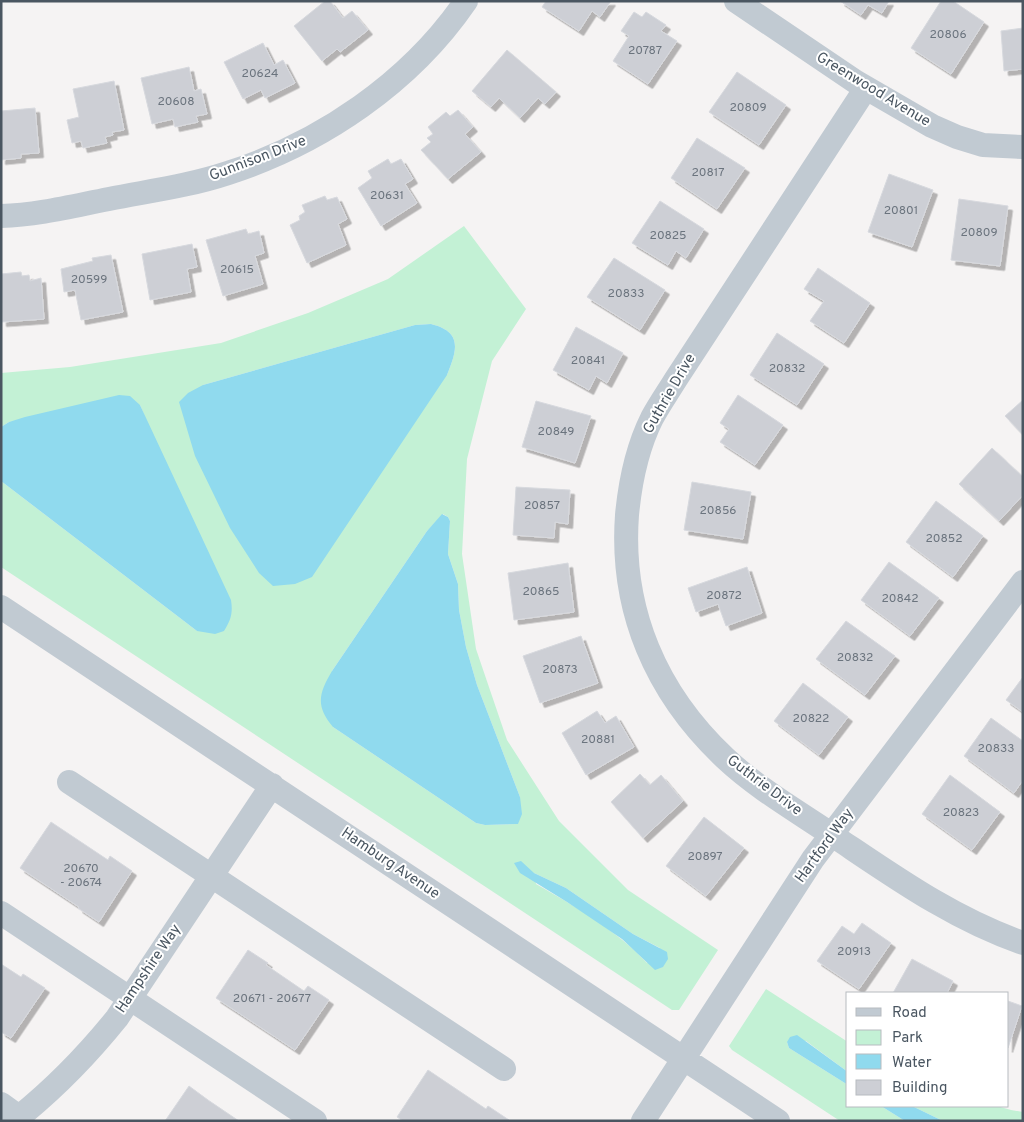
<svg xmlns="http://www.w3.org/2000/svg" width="1024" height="1122" font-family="Overpass,sans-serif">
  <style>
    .green { fill: #c3f1d5; fill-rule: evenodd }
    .water { fill: #90daee }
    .building { fill: #cdcfd5; stroke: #d7d9de; filter: url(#shadow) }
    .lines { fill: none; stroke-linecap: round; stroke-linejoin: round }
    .minor { stroke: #c1cad2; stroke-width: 24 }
    .labels { text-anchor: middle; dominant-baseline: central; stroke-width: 4; stroke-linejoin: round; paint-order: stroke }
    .number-label { font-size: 12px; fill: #6b747e }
    .street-label { font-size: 15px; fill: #4a5661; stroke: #fff }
  </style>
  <defs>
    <filter id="shadow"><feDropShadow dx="4.5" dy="4.5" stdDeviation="0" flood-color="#0004"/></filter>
  </defs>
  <rect width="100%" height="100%" fill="#f5f3f3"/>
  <!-- green -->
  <path class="green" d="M464,226L526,309L492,361L467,459L462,554L476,649L507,740L559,821L628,890L718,950L679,1010H672L1,567V481L197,631L148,424L140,405L9,422L1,427V373L70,367L221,343L308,313L388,279ZM431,324C463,332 457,350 447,375L203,385L415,325ZM443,514L448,517L450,521L448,554L458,584L459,610L466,647L477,685L520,797L518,824L485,825L476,823L333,727L332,671L427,531ZM534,873L566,888L633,934L660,948L647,963C619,932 573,905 536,884Z
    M766,989L848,1042V1072L806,1041L787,1042L789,1048L848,1085V1106H881L905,1121H840L732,1050L729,1046Z
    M912,1106H997L1011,1110L1023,1112V1121H943Z"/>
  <!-- water -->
  <path class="water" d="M431,324C463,332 457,350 447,375L312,577L295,584L273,586L259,573L230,528L195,456L179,402L188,393L203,385L415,325Z
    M119,395L130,396L140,405L231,600C233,613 231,620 224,631L215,634L197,631L1,481V427L9,422L25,417Z
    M442,514L448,517L450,521L448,554L458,584L459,610L466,647L477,685L520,797L522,814L518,824L485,825L476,823L333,727C315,706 319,693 332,671L427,531Z
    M521,861L534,873L566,888L633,934L667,952L668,959L663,967L655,970L622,939L567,902L520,873L514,863Z
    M797,1035L848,1072V1085L789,1048L787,1042L790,1037Z
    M881,1106H912L943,1121H905Z"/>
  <!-- building -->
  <path class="building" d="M325,1H330L343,18L352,11L368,30L340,52L337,49L322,61L294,26Z
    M546,1H611L600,17L592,11L579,31L542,7Z
    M840,1H889L882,13L868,5L861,15Z
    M941,1H953L984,22L951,74L911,48Z
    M634,12L642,17L646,12L666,25L661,31L677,41L648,84L613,61L629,36L621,31Z
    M1023,28V69L1004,71L1001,31Z
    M263,43L274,65L283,60L295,83L265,98L261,90L243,99L224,62Z
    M507,50L556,92L545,104L538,98L520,118L499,98L491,107L472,91Z
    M189,67L194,91L201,89L207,114L196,116L198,122L175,127L173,119L152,124L141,78Z
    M737,72L786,105L759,145L709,112Z
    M114,81L124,130L112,132L113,135L105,137L107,143L83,148L81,141L72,143L67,120L79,117L73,89Z
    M35,108L39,153L21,154V158L1,160V111Z
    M458,110L473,127L465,134L481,152L448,179L421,150L431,142L427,138L433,134L428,127L446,112L450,116Z
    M697,138L745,168L717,209L671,178Z
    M388,159L391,164L401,159L413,179L405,184L417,203L381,226L358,188L372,178L368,171Z
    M889,174L933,190L912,247L868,232Z
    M325,196L327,200L337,197L347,219L338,224L346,245L307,263L290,225L300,220L299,216L305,212L302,205Z
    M959,199L1008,206L1000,266L951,260Z
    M660,201L704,229L686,258L676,251L668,265L632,243Z
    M246,229L248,234L259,231L264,253L255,256L263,284L223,296L206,240Z
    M192,244L197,267L187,269L191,292L150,300L142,254Z
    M111,255L123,312L81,320L75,290L64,292L61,269L93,261L92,258Z
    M614,258L665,290L640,330L587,297Z
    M818,268L870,303L844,343L810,321L824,301L804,289Z
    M21,272L22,276L29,275L30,281L41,278L44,319L2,322L1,274Z
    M576,327L623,353L607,383L596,376L589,390L553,370Z
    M777,333L824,364L797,405L750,375Z
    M738,395L783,425L755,465L720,442L729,429L720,423Z
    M1023,400V435L1005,416Z
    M536,401L591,416L575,463L522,447Z
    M992,448L1023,477V495L999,521L959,484Z
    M692,482L751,492L743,539L684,530Z
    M516,487L570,490L568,524L555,522L554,538L513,535Z
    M936,501L983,536L953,577L906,542Z
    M889,562L939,598L910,636L861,600Z
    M568,563L574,612L514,620L508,573Z
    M747,567L762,613L726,626L718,604L696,612L688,588Z
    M846,621L895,656L865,695L816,659Z
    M581,636L598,683L540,703L523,656Z
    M1023,677V712L1006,700Z
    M803,683L848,717L819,755L774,721Z
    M597,711L605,723L616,716L634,747L586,775L562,733Z
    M991,718L1023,741V780L1014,793L964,756Z
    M640,774L650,785L661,775L683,801L643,838L611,802Z
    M950,775L1000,812L972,850L922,814Z
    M704,817L744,848L706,896L666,866Z
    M51,822L108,860L110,856L132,871L99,922L78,908L79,907L20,868Z
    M862,923L891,943L859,989L817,961L842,926L854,934Z
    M248,950L268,963L266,965L304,991L308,986L329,1000L295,1050L216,998Z
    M912,959L953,981L947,993H893Z
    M1,964L21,977L23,974L45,988L11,1038L1,1032Z
    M1008,1001L1022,1006L1008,1048Z
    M428,1070L486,1109L488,1106L509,1120L403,1121L397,1117Z
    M189,1086L208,1100L239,1121H165Z"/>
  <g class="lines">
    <!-- minor -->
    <path class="minor" d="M736,1L856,82L932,126L957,137L983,145L1023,147
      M866,88L676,379C668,392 659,405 652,418C637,448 630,483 627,515C620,610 656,693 725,758C759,790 802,814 841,841C899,880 956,920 1023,943
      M1,216C38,215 73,206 109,199C149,191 189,186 228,173C321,143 410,83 466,1
      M1,607L778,1121
      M69,782L504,1069
      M1,913L315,1121
      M1,1104L19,1117C55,1088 88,1054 117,1018L272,785
      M643,1121L813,859L1023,582"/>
  </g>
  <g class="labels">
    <!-- number labels -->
    <g class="number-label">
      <text x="948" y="35">20806</text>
      <text x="645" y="51">20787</text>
      <text x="260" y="74">20624</text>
      <text x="176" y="102">20608</text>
      <text x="748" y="108">20809</text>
      <text x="708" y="173">20817</text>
      <text x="387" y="196">20631</text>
      <text x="901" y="211">20801</text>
      <text x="979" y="233">20809</text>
      <text x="668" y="236">20825</text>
      <text x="237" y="270">20615</text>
      <text x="89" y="280">20599</text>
      <text x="626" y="294">20833</text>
      <text x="588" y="361">20841</text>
      <text x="787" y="369">20832</text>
      <text x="556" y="432">20849</text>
      <text x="542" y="506">20857</text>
      <text x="718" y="511">20856</text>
      <text x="944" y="539">20852</text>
      <text x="541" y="592">20865</text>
      <text x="724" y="596">20872</text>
      <text x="900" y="599">20842</text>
      <text x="855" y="658">20832</text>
      <text x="560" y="670">20873</text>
      <text x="811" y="719">20822</text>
      <text x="598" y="740">20881</text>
      <text x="996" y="749">20833</text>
      <text x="961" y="813">20823</text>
      <text x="705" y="857">20897</text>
      <text x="81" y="869">20670<tspan x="81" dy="14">- 20674</tspan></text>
      <text x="854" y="952">20913</text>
      <text x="272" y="999">20671 - 20677</text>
    </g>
    <!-- street labels -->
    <g class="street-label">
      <text transform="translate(873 90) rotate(31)">Greenwood Avenue</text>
      <text transform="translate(258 159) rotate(-21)">Gunnison Drive</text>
      <text transform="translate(670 394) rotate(-60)">Guthrie Drive</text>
      <text transform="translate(764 786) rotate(37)">Guthrie Drive</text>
      <text transform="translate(825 846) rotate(-54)">Hartford Way</text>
      <text transform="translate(390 864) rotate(34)">Hamburg Avenue</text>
      <text transform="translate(149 969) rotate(-56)">Hampshire Way</text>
    </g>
  </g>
  <!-- border -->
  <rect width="1024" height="1122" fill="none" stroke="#4a5661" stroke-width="5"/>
  <!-- legend -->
  <rect x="846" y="992" width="162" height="115" fill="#ffffff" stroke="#b7bbc0"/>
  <rect x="856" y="1008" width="25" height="8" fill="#c1cad2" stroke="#b7bbc0"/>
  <text x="892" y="1017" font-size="15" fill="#4a5661">Road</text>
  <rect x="856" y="1030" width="25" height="15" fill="#c3f1d5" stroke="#b7bbc0"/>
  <text x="892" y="1042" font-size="15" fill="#4a5661">Park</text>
  <rect x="856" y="1054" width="25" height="15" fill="#90daee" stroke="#b7bbc0"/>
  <text x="892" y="1067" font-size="15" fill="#4a5661">Water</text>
  <rect x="856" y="1080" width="25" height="15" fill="#cdcfd5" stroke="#b7bbc0"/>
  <text x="892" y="1092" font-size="15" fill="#4a5661">Building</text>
</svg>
